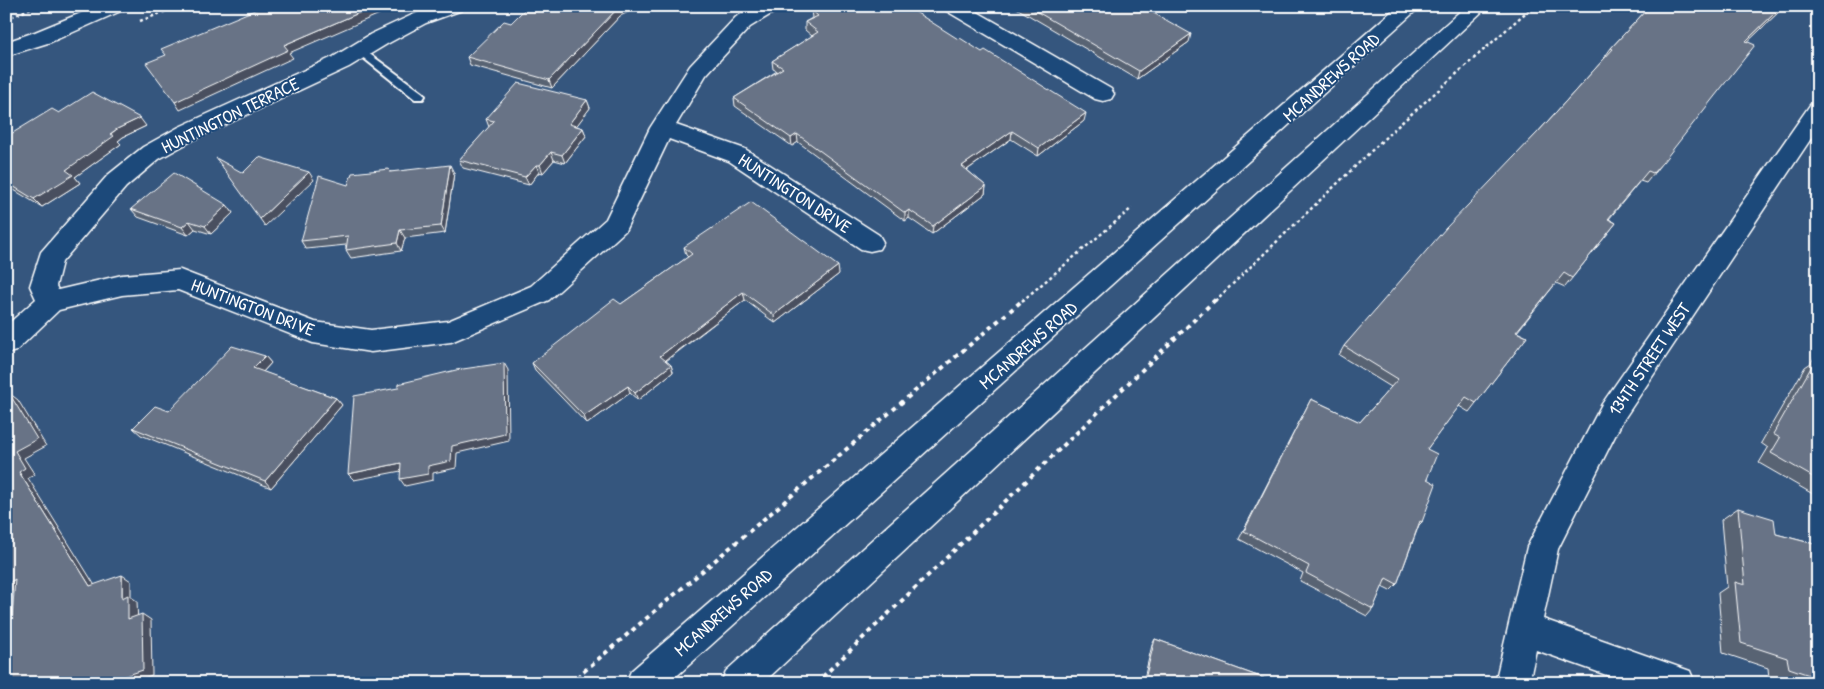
<svg xmlns="http://www.w3.org/2000/svg" width="1824" height="689" font-family="'Patrick Hand',sans-serif">
  <style>
    .lines { fill: none; stroke-linecap: round; stroke-linejoin: round }
    .lane-casing { stroke: #fff; stroke-width: 4 }
    .street-casing { stroke: #fff; stroke-width: 3 }
    .secondary-casing { stroke: #fff; stroke-width: 3 }
    .path-far1 { stroke: #fff; stroke-width: 2.5; stroke-dasharray: 3 3; stroke-linecap: butt }
    .path { stroke: #fff; stroke-width: 4; stroke-dasharray: 4.5 4.5; stroke-linecap: butt }
    .lane { fill: #1f4a7a; fill-rule: evenodd }
    .street { fill: #1f4a7a; fill-rule: evenodd }
    .secondary { fill: #1f4a7a; fill-rule: evenodd }
    .wall { fill: #596373; stroke: #fff }
    .shaded-wall { fill: #48505e; stroke: #fff }
    .building { fill: #677386; stroke: #fff }
    .labels { text-anchor: middle; dominant-baseline: central; stroke-width: 4; stroke-linejoin: round; paint-order: stroke }
    .street-label { font-size: 18px; fill: #fff; stroke: #1f4a7a }
  </style>
  <rect width="100%" height="100%" fill="#35567e"/>
  <filter id="ink" filterUnits="userSpaceOnUse"><feTurbulence type="fractalNoise" baseFrequency=".02" numOctaves="2"/><feDisplacementMap in="SourceGraphic" scale="10" xChannelSelector="R" yChannelSelector="G"/><feConvolveMatrix kernelMatrix="1 2 1 2 8 2 1 2 1" color-interpolation-filters="sRGB"/></filter>
  <g filter="url(#ink)">
    <g class="lines">
      <!-- lane casing -->
      <g class="lane-casing">
        <path id="lane" d="M360,47L423,93L425,96L423,99H415L356,52L355,50Z"/>
      </g>
      <!-- street casing -->
      <g class="street-casing">
        <path id="street" d="M435,6H465L462,10L426,23L387,44L349,67L195,139L159,159L126,187L62,262L56,286L58,290L122,275L180,270L315,322L371,330L448,321L531,286L606,219L650,128L690,66L736,17L756,6H781L778,10L750,27L706,75L676,125L745,149L879,235L883,242L879,249L870,251L861,249L729,161L669,139L625,231L549,300L451,342L371,352L313,343L178,290L122,295L59,310L16,351L6,354V326L36,299L30,286L41,252L108,175L143,147L179,127L333,57L371,34L412,15Z
          M942,6H967L1111,89L1114,94L1111,99L1103,101L1095,99L945,10Z
          M1818,103V128L1622,422L1558,549L1543,619L1690,671L1695,683H1629L1536,650L1529,683H1495L1527,547L1602,404L1810,105Z"/>
      </g>
      <!-- secondary casing -->
      <g class="secondary-casing">
        <path id="secondary" d="M98,6H126L123,10L51,42L6,56V42L35,32Z
          M1398,6H1421L669,683H626L631,671Z
          M1466,6H1488L763,683H721L726,671Z"/>
      </g>
      <!-- path-far1 -->
      <path class="path-far1" d="M6,19L36,6
        M140,21L180,6
        M1022,301L1132,208
        M1215,301L1390,133L1533,6"/>
      <!-- path -->
      <path class="path" d="M570,683L1024,299
        M816,683L1216,299"/>
      <!-- lane -->
      <use href="#lane" class="lane"/>
      <!-- street -->
      <use href="#street" class="street"/>
      <!-- secondary -->
      <use href="#secondary" class="secondary"/>
    </g>
    <!-- wall -->
    <path class="wall" d="M1013,6H1141L1189,42L1137,79Z
      M1650,6H1785L1748,41L1655,172L1646,183L1640,181L1609,219L1616,223L1565,287L1556,283L1517,332L1527,337L1469,412L1459,406L1427,449V479L1422,522L1419,525L1397,584L1390,591L1382,587L1373,609L1367,616L1300,581L1303,573L1239,539L1311,399L1360,422L1391,387L1339,355L1344,346L1605,58H1604L1611,48Z
      M811,10L1084,121L1038,156L1011,139L967,170L986,186L985,194L932,234L909,218L905,221L798,142L792,146L735,106L734,98L777,71L773,69L772,61L812,36L805,30V22L812,18Z
      M620,16L552,88L470,65L467,57L511,23Z
      M587,100L590,108L576,126L583,128L586,136L565,163L554,160L543,173L539,172L529,185L463,168L459,160L489,127L486,119Z
      M59,113L146,126L123,137L118,141L121,144L75,177L80,183L42,207L9,187L6,184V137Z
      M389,169L390,172L454,173L445,233L405,238L401,251L351,258L346,250V245L306,249L301,241L348,185Z
      M227,205L233,213L211,234L195,229L188,235L138,217L131,209Z
      M684,247L839,274L775,323L745,300L666,361L671,365L673,372L638,400L630,393L587,424L535,370L532,363L621,304L688,257L686,255Z
      M1818,350V497L1759,463L1768,448L1761,443L1805,367L1811,363Z
      M265,356L271,363L263,372L336,398L342,405L271,488L141,435L133,428L169,411Z
      M1738,508L1776,534L1818,545V683H1782L1769,678L1768,668L1723,653L1718,593L1727,587L1721,520Z
      M1155,639L1277,683H1143L1152,645Z"/>
    <!-- shaded-wall -->
    <path class="shaded-wall" d="M375,6H398L289,53L293,58L180,110L175,102L284,45Z
      M622,6H641L620,16L552,88L549,80L618,8Z
      M1782,6H1785L1738,51L1746,41Z
      M1191,34L1189,42L1137,79L1139,71Z
      M587,100L590,108L572,132L569,124Z
      M1086,113L1084,121L1038,156L1039,148Z
      M140,118L146,126L123,137L118,141L121,144L75,177L80,183L42,207L34,199L66,170L117,129Z
      M583,128L586,136L565,163L562,155Z
      M1012,131L1011,139L961,174L962,166Z
      M797,134L798,142L792,146L791,138Z
      M551,152L554,160L543,173L540,165Z
      M450,165L454,173L445,233L441,226Z
      M536,165L539,172L529,185L525,177Z
      M309,172L314,180L265,226L260,219Z
      M986,186L985,194L932,234L933,226Z
      M227,205L233,213L211,234L205,226Z
      M909,210V218L905,221V213Z
      M189,221L195,229L188,235L182,227Z
      M400,230L405,238L401,251L397,243Z
      M6,249L10,253L6,256Z
      M838,266L839,274L775,323L774,315Z
      M743,292L745,300L662,363L660,356Z
      M265,356L271,363L260,375L253,368Z
      M504,363L508,370L509,441L457,453L456,468L433,473V480L405,486L400,479L428,466L452,446Z
      M671,365L673,372L638,400L635,393Z
      M628,386L630,393L587,424L584,416Z
      M9,393L18,400L46,446L24,458L35,475L28,478L99,592L90,586L19,472L15,451Z
      M336,398L342,405L271,488L265,481Z
      M401,463L406,470L354,480L348,474Z
      M122,575L131,581V597L137,601L138,625L128,619L122,598Z
      M15,579L25,585L6,597V585Z
      M142,614L151,620L152,675L131,683H121L122,677Z"/>
    <!-- building -->
    <path class="building" d="M264,6H375L284,45L288,50L175,102L146,63L166,55L161,49Z
      M528,6H622L618,8L549,80L467,57L504,21L511,23Z
      M817,6H906L958,39L960,38L982,52L985,50L1086,113L1039,148L1012,131L962,166L986,186L933,226L909,210L905,213L797,134L791,138L734,98L783,68L772,61L818,32L805,22L818,16L811,10Z
      M1027,6H1141L1191,34L1139,71Z
      M1650,6H1782L1746,41L1755,45L1663,162L1653,173L1648,171L1608,219L1616,223L1572,278L1564,273L1516,332L1527,337L1476,403L1466,397L1427,449L1437,454L1427,479L1436,484L1422,522L1420,521L1397,584L1386,578L1373,609L1306,573L1309,566L1244,531L1311,399L1360,422L1398,379L1344,346L1446,228L1538,132L1613,49L1611,48Z
      M518,83L587,100L569,124L583,128L562,155L551,152L540,165H536L525,177L459,160L494,121L486,119Z
      M92,92L140,118L117,129L110,134L114,136L66,170L73,175L34,199L6,182V177L7,176L6,175V137L52,109L59,113Z
      M259,157L309,172L260,219L216,158L243,173Z
      M450,165L441,226L400,230L397,243L346,250L348,236L301,241L319,176L348,185L352,173L389,169L390,172Z
      M174,173L227,205L205,226L189,221L182,227L131,209Z
      M751,202L838,266L774,315L743,292L660,356L671,365L635,393L628,386L584,416L532,363L614,299L621,304L692,254L684,247Z
      M232,346L265,356L253,368L336,398L265,481L133,428L155,406L169,411Z
      M1817,357H1818V480L1771,453L1780,438L1773,434Z
      M504,363L505,434L452,446L451,461L428,466V474L400,479L401,463L348,474L354,396L398,388V384L456,370Z
      M9,393L37,439L15,451L25,468L19,472L90,586L122,575V598L128,595V619L142,614L143,670L122,677L121,683H6V656L9,655L15,579L6,585V394Z
      M1738,508L1774,519L1776,534L1818,545V678L1789,668L1787,658L1741,643L1735,582L1745,585Z
      M1155,639L1277,683H1144Z"/>
  </g>
  <g class="labels">
    <!-- street labels -->
    <g class="street-label">
      <text transform="translate(1331 77) rotate(-42)">MCANDREWS ROAD</text>
      <text transform="translate(230 115) rotate(-26)">HUNTINGTON TERRACE</text>
      <text transform="translate(795 193) rotate(33)">HUNTINGTON DRIVE</text>
      <text transform="translate(253 307) rotate(21)">HUNTINGTON DRIVE</text>
      <text transform="translate(1028 345) rotate(-41)">MCANDREWS ROAD</text>
      <text transform="translate(1649 359) rotate(-56)">134TH STREET WEST</text>
      <text transform="translate(723 612) rotate(-41)">MCANDREWS ROAD</text>
    </g>
  </g>
  <!-- margin -->
  <rect width="1824" height="689" fill="none" stroke="#1f4a7a" stroke-width="25"/>
  <rect x="12" y="12" width="1799" height="664" fill="none" stroke="#fff" stroke-width="2" filter="url(#ink)"/>
</svg>
